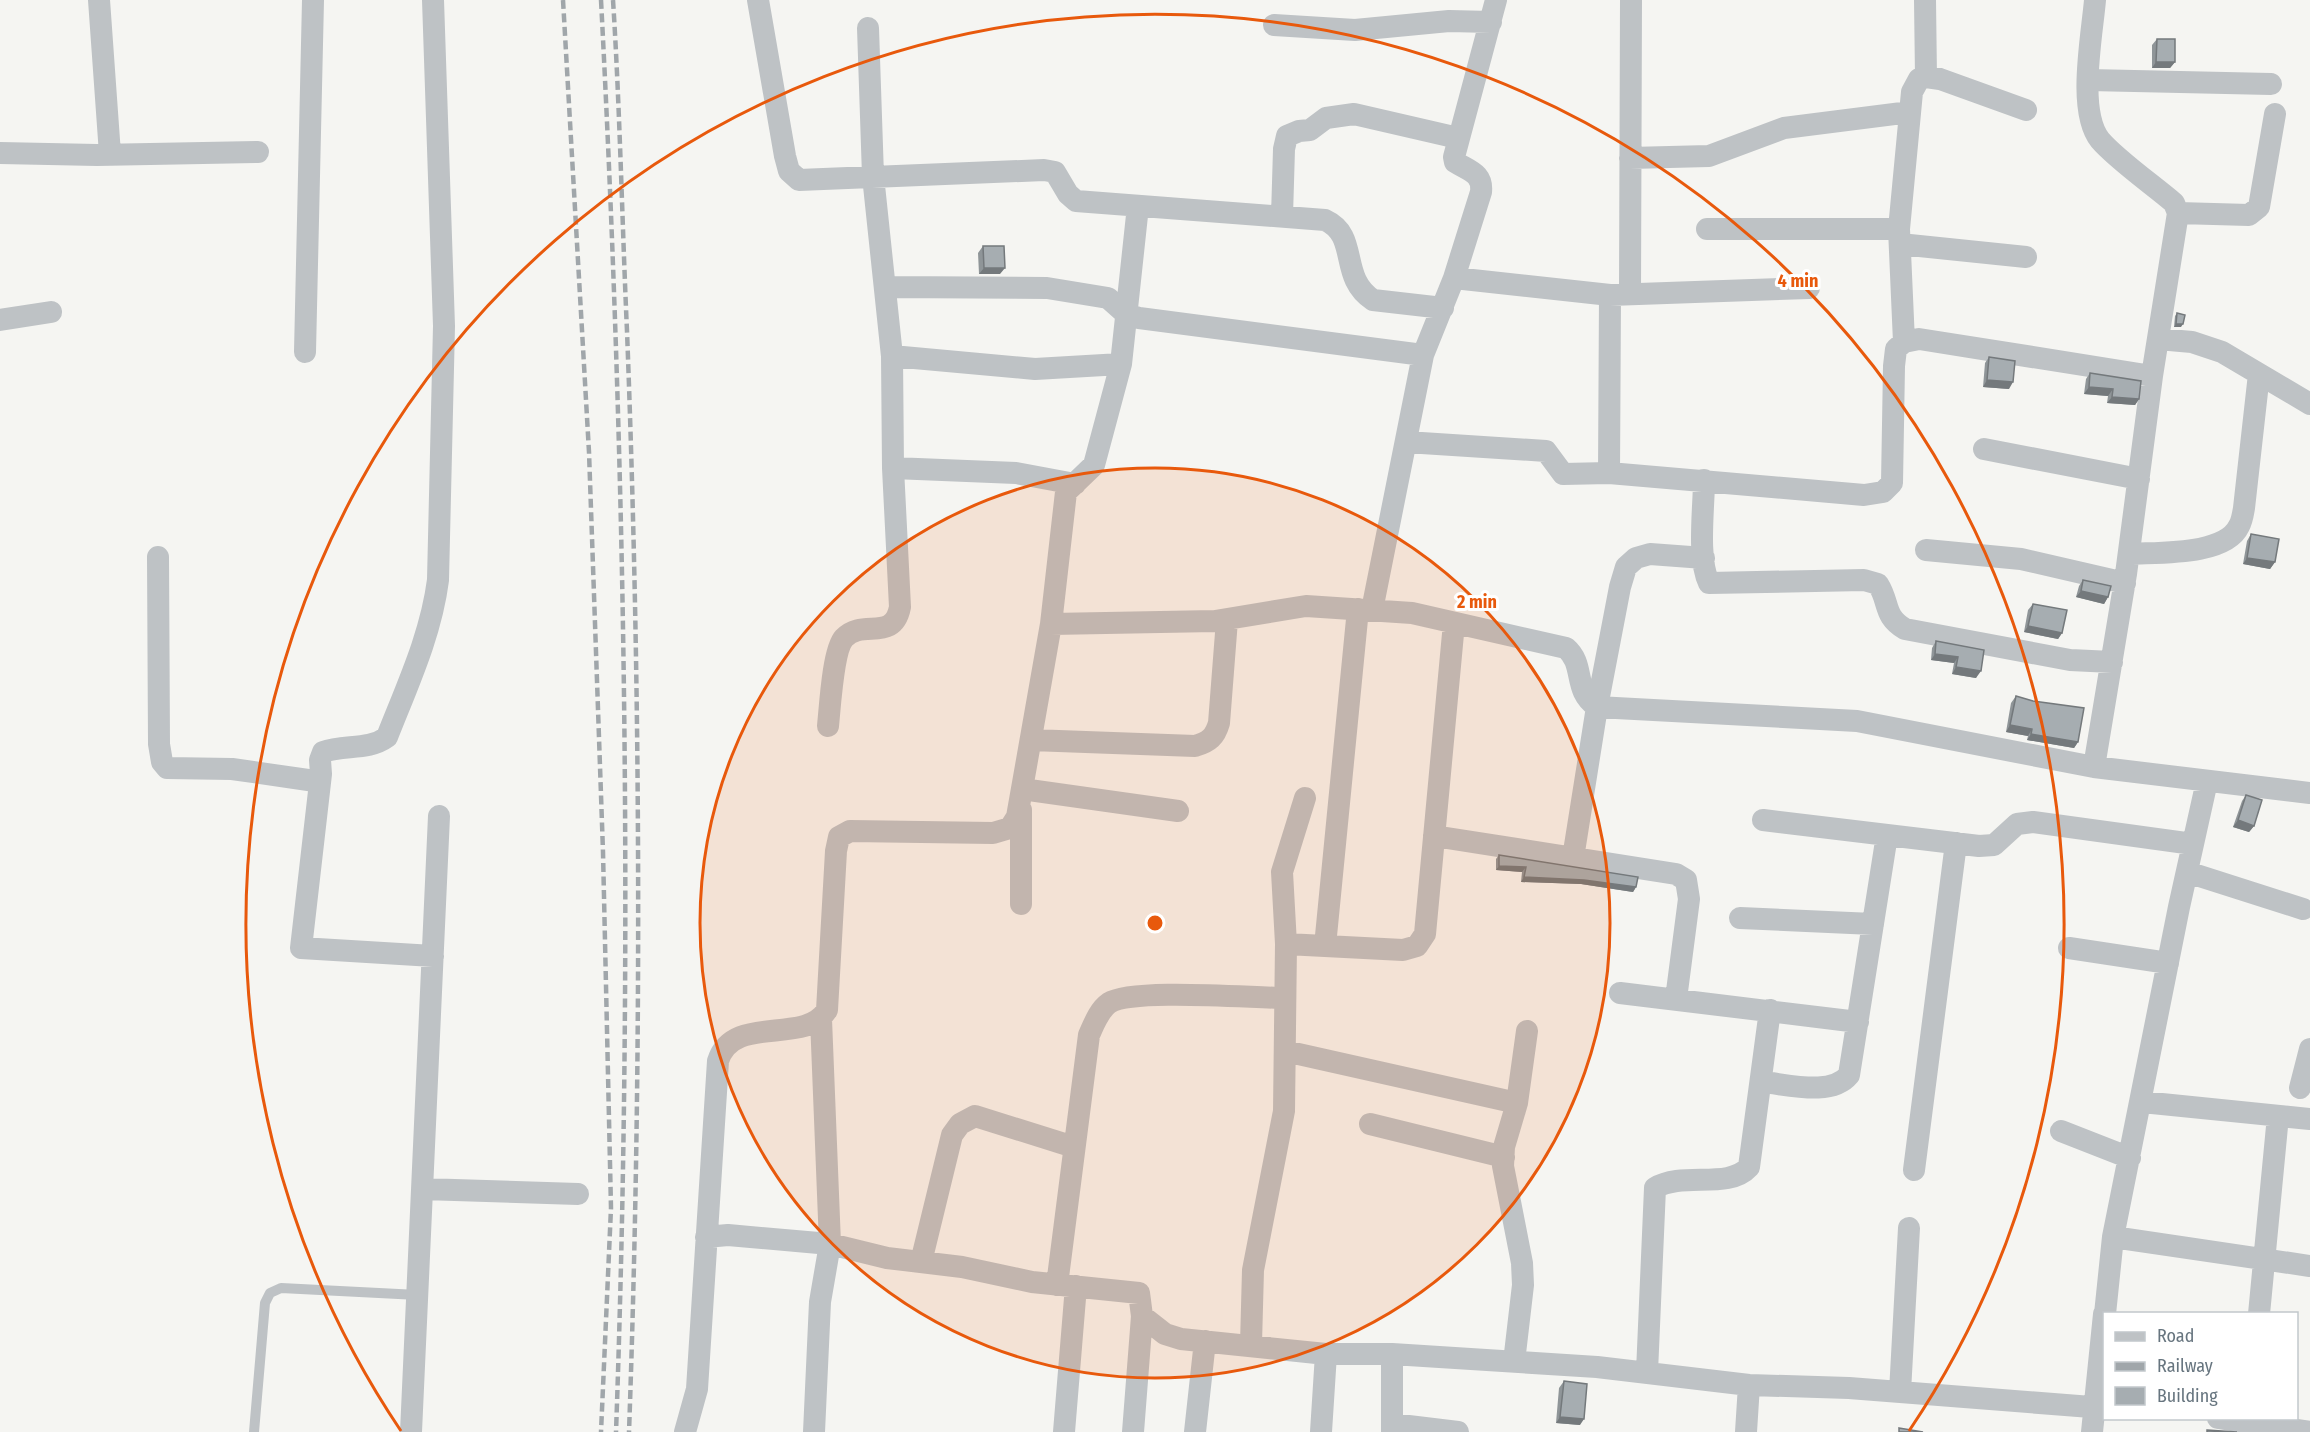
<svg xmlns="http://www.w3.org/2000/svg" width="2310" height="1432" font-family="'Fira Sans Condensed',sans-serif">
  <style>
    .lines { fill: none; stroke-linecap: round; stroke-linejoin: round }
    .lane { stroke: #bec2c5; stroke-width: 10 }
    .street { stroke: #bec2c5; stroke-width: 22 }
    .rail { stroke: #a0a6aa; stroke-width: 4.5; stroke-dasharray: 9 4.5; stroke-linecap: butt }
    .wall { fill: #8f9598 }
    .shaded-wall { fill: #74797c }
    .building { fill: #a6adb1; stroke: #74797c; stroke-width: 1.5 }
    .ring { fill: none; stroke: #e8590c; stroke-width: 3 }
    .centre { fill: #e8590c; stroke: #fff; stroke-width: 3 }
    .ring-label { font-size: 18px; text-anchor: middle; font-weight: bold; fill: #e8590c; stroke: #fff; stroke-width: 6; stroke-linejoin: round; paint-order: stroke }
  </style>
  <rect width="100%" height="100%" fill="#f5f5f2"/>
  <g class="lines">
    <!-- lane -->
    <path class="lane" d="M254,1432L265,1303L270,1293L281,1288L418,1295"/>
    <!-- street -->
    <path class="street" d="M99,0L110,154
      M758,0L785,156L789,171L799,180L1044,170L1055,172L1068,194L1076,201L1325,220C1360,236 1338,277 1373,300L1443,308
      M1925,0L1926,77
      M1274,25L1355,30L1449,21L1491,22
      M2089,80L2271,84
      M0,153L97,155L258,152
      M1630,158L1709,156L1784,128L1910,112
      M2178,213L2249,215L2259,207L2275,114
      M1282,216L1284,149L1287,136L1299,131L1310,130L1326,118L1354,114L1458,138
      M1707,229H1899
      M1900,244L2026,257
      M1454,278L1610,295L1809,288
      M885,287L1047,288L1108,298L1126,314L1139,318L1423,355
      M1630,294L1631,0
      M0,320L51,312
      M2158,339L2192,342L2222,352L2310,404
      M1904,342L1899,229L1912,92L1919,79L1926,77L1940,79L2026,110
      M305,352L313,0
      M892,356L1035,369L1121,364
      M1406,442L1546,451L1563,474L1609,473L1864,495L1883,492L1892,483L1894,366L1896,349L1904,342L1919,339L2152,376
      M1984,449L2139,479
      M893,468L1016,473L1075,484
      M1609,473L1610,295
      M1704,480C1704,508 1697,558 1709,583L1864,580L1878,584C1890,603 1883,616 1905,629L2070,660L2112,662
      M1926,550L2021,559L2125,583
      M2129,554C2157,552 2225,556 2239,526C2242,521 2243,514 2244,508L2259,374
      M158,557L159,744L162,762L167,768L232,769L315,781L321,774L320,760L323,752C344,744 368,751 387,737C407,686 431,635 438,580L444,326L433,0
      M1372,610L1423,355L1454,278L1481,192C1483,173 1469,171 1455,162L1454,157L1496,0
      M1051,624L1215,621L1306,606L1412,613L1566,648C1586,665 1572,690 1597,707L1857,721L2094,767L2310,793
      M828,726C830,707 833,650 844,638C863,618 893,643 900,607L893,468L892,356L873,176L868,28
      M1031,740L1195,746C1209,742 1215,737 1219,723L1227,620
      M2094,767L2126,574L2152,376L2178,213L2174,203C2153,185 2116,159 2100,140C2077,111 2092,36 2095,0
      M321,774L301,948L433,956
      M1022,789L1178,811
      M1021,810V904
      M1763,820L1979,846L1994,845L2017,824L2033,822L2193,844
      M1434,836L1676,874L1686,880L1689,899L1676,999
      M1573,858L1597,707L1620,587L1626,567L1636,558L1650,554L1704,558
      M2187,872L2303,909
      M1740,918L1873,924
      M1286,944L1403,950L1417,946L1425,934L1454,623
      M1325,946L1358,609
      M2069,948L2168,963
      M1620,993L1858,1022
      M1285,1051L1517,1103
      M1762,1082C1787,1084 1831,1097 1849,1075L1887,835
      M2300,1088L2310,1049
      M2142,1102L2310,1119
      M1370,1124L1504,1157
      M2061,1131L2130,1158
      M1914,1170L1956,843
      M423,1189L578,1194
      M706,1237L728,1235L830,1244L887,1258L962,1267L1032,1282L1139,1293L1142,1316L1165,1334L1181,1339L1326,1354H1392L1597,1367L1749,1385L1849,1388L2104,1408
      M2113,1237L2310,1266
      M921,1262L952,1135L960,1124L975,1116L1074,1147
      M1057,1285L1089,1035C1094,1024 1099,1010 1109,1003C1132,988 1252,998 1285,998
      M2105,1314L2113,1237L2179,907L2207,781
      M2259,1314L2278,1116
      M1251,1344L1253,1270L1284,1111L1286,944L1282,872L1305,798
      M1392,1354V1432
      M1514,1362L1523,1285L1522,1263L1503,1166L1504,1147L1517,1103L1527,1031
      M1647,1372L1655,1188C1683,1171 1728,1190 1749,1167L1770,1010
      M1900,1392L1909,1228
      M2218,1418L2310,1432
      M1392,1424L1458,1432
      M411,1432L439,816
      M685,1432L697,1389L718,1061C733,1013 805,1046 827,1010L836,851L839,837L850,831L993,833L1010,828L1017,817L1051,624L1066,492L1094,465L1121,364L1138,206
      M814,1432L820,1302L830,1244L821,1019
      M1064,1432L1076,1286
      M1133,1432L1142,1316
      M1195,1432L1205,1341
      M1321,1432L1326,1354
      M1746,1432L1749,1385
      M2092,1432L2104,1314"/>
    <!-- rail -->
    <path class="rail" d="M563,0L589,452L603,852L611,1208L601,1432
      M601,0C626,477 633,955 616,1432
      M613,0C620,110 622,221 627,331C641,698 642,1065 629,1432"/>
  </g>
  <!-- wall -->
  <path class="wall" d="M2157,39L2175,62L2170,68H2152V45Z
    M983,246L1000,274H979L978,253Z
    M2177,313L2181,327H2174L2175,316Z
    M1989,357L2009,389L1983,387L1985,363Z
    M2090,373L2139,399L2135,405L2107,403L2108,396L2084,394L2086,379Z
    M2251,534L2275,562L2270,569L2243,564L2247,541Z
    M2083,580L2108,597L2104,604L2076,597L2079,586Z
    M2033,604L2062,633L2058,639L2024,632L2028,610Z
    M1936,641L1984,650L1976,678L1952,674L1954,663L1931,660L1932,648Z
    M2016,696L2078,742L2074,748L2027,740L2028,736L2006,732L2011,703Z
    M2246,795L2254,826L2249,832L2233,827L2242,801Z
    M1499,855L1636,887L1633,892L1581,884L1521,882L1522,872L1496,870V859Z
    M1564,1381L1580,1425L1556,1423L1559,1388Z"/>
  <!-- shaded-wall -->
  <path class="shaded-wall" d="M2156,62H2175L2170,68H2152Z
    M984,268H1005L1000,274H979Z
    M2176,324H2183L2181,327H2174Z
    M1987,380L2013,382L2009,389L1983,387Z
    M2089,387L2113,389L2108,396L2084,394Z
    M2112,397L2139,399L2135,405L2107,403Z
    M2247,558L2275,562L2270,569L2243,564Z
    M2081,591L2108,597L2104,604L2076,597Z
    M2028,626L2062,633L2058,639L2024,632Z
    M1935,654L1958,657L1954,663L1931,660Z
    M1956,667L1981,671L1976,678L1952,674Z
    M2010,725L2032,729L2028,736L2006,732Z
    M2031,734L2078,742L2074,748L2027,740Z
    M2238,820L2254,826L2249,832L2233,827Z
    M1499,866L1526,867L1522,872L1496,870Z
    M1524,877L1584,880L1636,887L1633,892L1581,884L1521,882Z
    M1560,1417L1584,1419L1580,1425L1556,1423Z"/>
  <!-- building -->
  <path class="building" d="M2157,39H2175V62H2156Z
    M983,246H1004L1005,268H984Z
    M2177,313L2185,315L2183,324H2176Z
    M1989,357L2015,361L2013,382L1987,380Z
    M2090,373L2141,381L2139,399L2112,397L2113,389L2089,387Z
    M2251,534L2279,539L2275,562L2247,558Z
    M2083,580L2111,586L2108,597L2081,591Z
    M2033,604L2067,610L2062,633L2028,626Z
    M1936,641L1984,650L1981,671L1956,667L1958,657L1935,654Z
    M2016,696L2033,701L2084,708L2078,742L2031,734L2032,729L2010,725Z
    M2246,795L2262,800L2254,826L2238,820Z
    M1499,855L1638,877L1636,887L1584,880L1524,877L1526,867L1499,866Z
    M1564,1381L1587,1384L1584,1419L1560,1417Z
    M1899,1428L1923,1432H1899Z
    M2207,1430L2237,1432H2207Z"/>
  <!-- distance rings -->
  <circle cx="1155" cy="923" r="455" fill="#e8590c" fill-opacity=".12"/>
  <g class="ring">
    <circle cx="1155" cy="923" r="455"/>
    <path d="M401 1431A909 909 0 1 1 1909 1431"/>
  </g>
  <circle cx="1155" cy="923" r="9" class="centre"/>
  <g class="ring-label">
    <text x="1798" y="287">4 min</text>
    <text x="1477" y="608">2 min</text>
  </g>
  <!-- legend -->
  <rect x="2103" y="1312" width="195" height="108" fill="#ffffff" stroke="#c2c8cc" stroke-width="1.5"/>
  <rect x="2115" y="1332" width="30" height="9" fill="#bec2c5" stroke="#c2c8cc" stroke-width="1.5"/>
  <text x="2157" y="1342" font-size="18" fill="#67757f">Road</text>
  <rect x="2115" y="1362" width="30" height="9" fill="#a0a6aa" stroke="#c2c8cc" stroke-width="1.5"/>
  <text x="2157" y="1372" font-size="18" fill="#67757f">Railway</text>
  <rect x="2115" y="1387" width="30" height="18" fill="#a6adb1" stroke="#c2c8cc" stroke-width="1.5"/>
  <text x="2157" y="1402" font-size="18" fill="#67757f">Building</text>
</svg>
